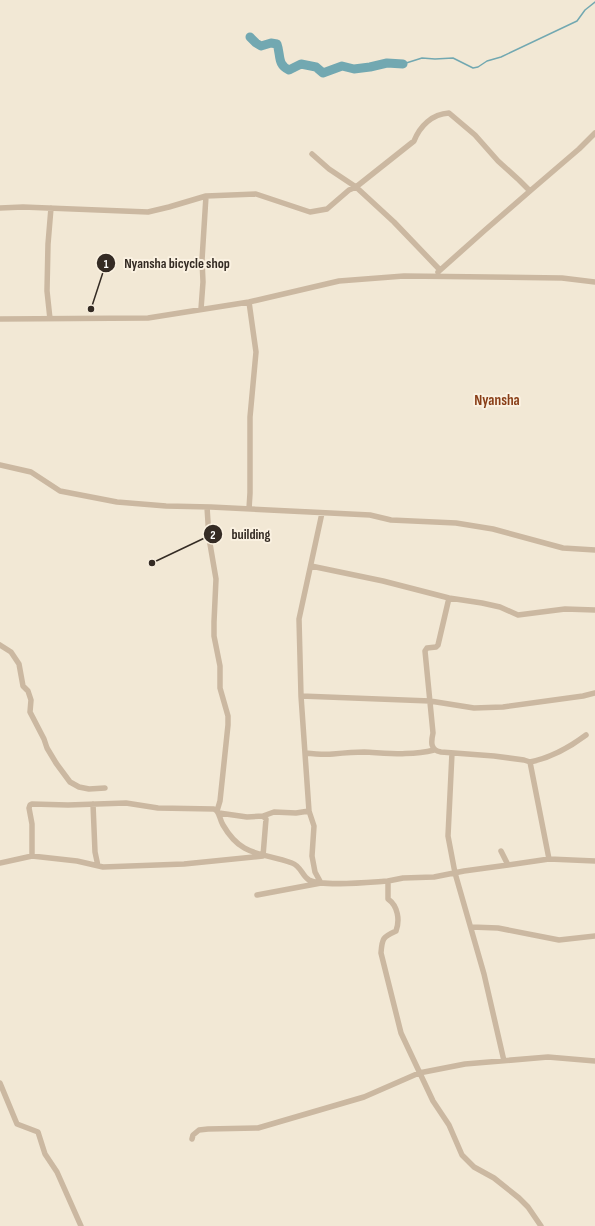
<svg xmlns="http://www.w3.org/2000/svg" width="595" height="1226" font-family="'Sofia Sans Condensed',sans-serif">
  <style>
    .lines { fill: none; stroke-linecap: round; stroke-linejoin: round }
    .stream { stroke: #72a8b1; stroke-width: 1.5 }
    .river { stroke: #72a8b1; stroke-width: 9 }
    .minor { stroke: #cbb8a1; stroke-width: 5.5 }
    .labels { text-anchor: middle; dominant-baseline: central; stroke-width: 4; stroke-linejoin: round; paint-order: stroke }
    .quarter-label { font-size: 15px; font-weight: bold; fill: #893e17; stroke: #faf1e1 }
    .leader { fill: none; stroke: #342b24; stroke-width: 1.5 }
    .callout-dot { fill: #342b24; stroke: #faf1e1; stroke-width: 1.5 }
    .mark-label { font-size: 12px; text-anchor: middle; font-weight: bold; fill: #fff }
    .callout-label { font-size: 14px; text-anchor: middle; font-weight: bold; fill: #342b24; stroke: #faf1e1; stroke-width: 4; stroke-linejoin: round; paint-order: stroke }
  </style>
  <rect width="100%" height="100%" fill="#f2e8d5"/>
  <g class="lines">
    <!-- stream -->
    <path class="stream" d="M403,64L422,58L435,59L453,58L473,68L478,67L487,61L501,57L577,21L585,10L595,2"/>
    <!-- river -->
    <path class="river" d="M250,37L256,43L261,46L271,43L277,44C281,55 277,65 289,70L301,64L316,67L323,73L342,66L354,69L370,67L387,63L403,64"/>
    <!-- minor -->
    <path class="minor" d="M312,154L329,169L356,187L414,141C420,126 432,114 449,113L475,135L498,161L519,180L530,191L484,231L438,272
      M530,191L579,149L595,133
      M0,208L23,207L148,212L169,207L206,196L256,194L310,212L327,209L349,190L356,187L394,222L440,270
      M201,309L203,282L202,260L206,196
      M0,319L148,318L249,302L339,281L404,276L562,278L595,282
      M50,319L47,291L48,244L51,208
      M0,465L31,472L60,491L117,502L166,506L211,507L370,515L391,520L456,523L493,529L563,548L595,550
      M207,507L209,538L216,579L214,622V636L220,666V688L228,716V725L220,801L217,811
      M249,509L250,493V417L256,352L249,302
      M311,566L383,581L449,598L482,603L500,607L518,615L565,609L595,610
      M449,598L438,645L436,647L427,648L425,651L433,733C431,742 430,750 441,752L494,756L524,760L530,762L549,859
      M0,645L11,652L19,664L23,686L28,691L31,700L30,712L44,739L47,748L56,763L70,782L79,787L89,789L105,788
      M301,696L430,701L474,708L503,707L583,696L595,693
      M305,753C314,754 324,755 333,754C343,753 353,752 364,752C387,753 411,756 434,750
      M452,753L448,836L455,873L484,974L504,1061
      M530,762C550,758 570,747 586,735
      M93,804L95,852L98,866
      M263,816L274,812L296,813L309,811
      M32,856V824L29,808L30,805L32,804L68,805L126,803L158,808L214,809L217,811C220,815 220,820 223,825C242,858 262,852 292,863C301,866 302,876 309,880C323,887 371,882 388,881V899C398,906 400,920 396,931C383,937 382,938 381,953L401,1033L433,1101L449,1125L462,1155L474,1167L494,1178L519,1198L528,1207L541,1226
      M0,863L32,856L77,861L103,867L184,864L263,856L266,819L263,816L247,817L219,813
      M508,865L549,859L595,861
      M388,881L403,878L434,877L464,871L508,865L501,851
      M257,895L321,883L315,872L312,856L314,826L309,811L301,696L299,619L322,513
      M471,927L498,928L559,940L595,936
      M0,1083L17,1124L38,1132L45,1154L57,1172L81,1226
      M192,1139L193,1135L199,1130L208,1129L258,1128L364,1097L419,1073L465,1064L548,1057L595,1061"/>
  </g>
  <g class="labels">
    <!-- quarter labels -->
    <g class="quarter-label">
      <text x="497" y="400">Nyansha</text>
    </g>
  </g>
  <!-- callouts -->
  <path class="leader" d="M91 309L106 263M152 563L213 534"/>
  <g class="callout-dot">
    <circle cx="91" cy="309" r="4"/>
    <circle cx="152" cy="563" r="4"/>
    <circle cx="106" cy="263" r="10"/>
    <circle cx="213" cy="534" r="10"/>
  </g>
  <g class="mark-label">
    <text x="106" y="268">1</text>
    <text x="213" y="539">2</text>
  </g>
  <g class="callout-label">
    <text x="177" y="268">Nyansha bicycle shop</text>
    <text x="251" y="539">building</text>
  </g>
</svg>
